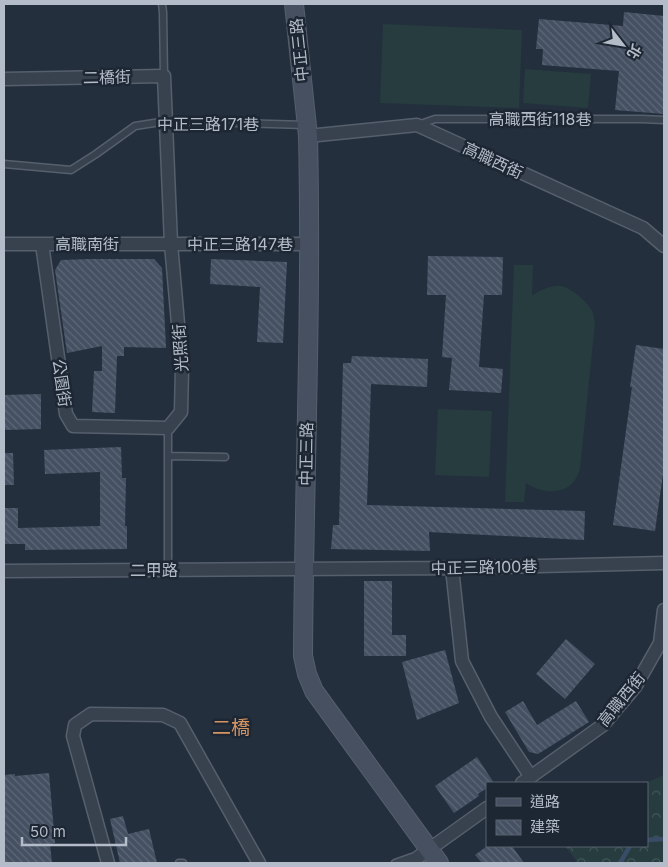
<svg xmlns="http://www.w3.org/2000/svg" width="668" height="867" font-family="Inter,'Noto Sans TC',sans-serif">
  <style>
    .forest { fill: url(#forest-crowns) }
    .pitch { fill: #263c3f }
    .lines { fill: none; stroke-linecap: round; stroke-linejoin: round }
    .stream { stroke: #394c67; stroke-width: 4.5 }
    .building { fill: url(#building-back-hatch) }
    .lane-casing { stroke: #565f6c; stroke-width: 9 }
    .street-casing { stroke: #565f6c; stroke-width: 15 }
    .secondary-casing { stroke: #565f6c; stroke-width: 20 }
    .lane { stroke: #38414e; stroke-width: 6 }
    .street { stroke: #38414e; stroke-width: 12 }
    .secondary { stroke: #465061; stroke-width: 18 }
    .labels { text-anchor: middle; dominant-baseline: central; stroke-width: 5; stroke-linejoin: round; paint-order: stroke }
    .street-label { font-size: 16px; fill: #b4bcc9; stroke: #1d2633 }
    .quarter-label { font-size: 19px; fill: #d59563; stroke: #1d2633 }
  </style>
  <defs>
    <pattern id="forest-crowns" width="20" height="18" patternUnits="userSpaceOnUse" patternTransform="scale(1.25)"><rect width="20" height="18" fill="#263c3f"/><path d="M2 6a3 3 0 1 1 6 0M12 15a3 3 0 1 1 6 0" fill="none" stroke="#435659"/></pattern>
    <pattern id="building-back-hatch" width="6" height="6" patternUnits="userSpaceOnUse" patternTransform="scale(1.25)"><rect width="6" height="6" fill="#455162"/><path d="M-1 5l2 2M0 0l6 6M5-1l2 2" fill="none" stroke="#5d6877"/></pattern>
  </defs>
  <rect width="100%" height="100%" fill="#242f3e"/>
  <!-- forest -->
  <path class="forest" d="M664,775V863H578L565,846H647L646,783Z"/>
  <!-- pitch -->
  <path class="pitch" d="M383,24L522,30L519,108L380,103Z
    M525,69L591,74L588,108L523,103Z
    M514,265H533L532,295C540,291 552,284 562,286C572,289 588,302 592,311C594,314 594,319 595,323L580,469C579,472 577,477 575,480C564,496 540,493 526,483L524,502H505Z
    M438,409L492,411L489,477L435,475Z"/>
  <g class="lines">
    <!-- stream -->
    <path class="stream" d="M647,840L664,839
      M620,863L630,846"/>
  </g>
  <!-- building -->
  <path class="building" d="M624,12L664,16V114L615,110L619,71L542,65L543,49H536L539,19L623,26Z
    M428,256L503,257L502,295H484L479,367L503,369L501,393L449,390L452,358L442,357L446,295H427Z
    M90,259H154L162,268L166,348L124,347V356H117L115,413L92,412L94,371H102V346L67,353L55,270L61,260Z
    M211,259L287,262L283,343L257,342L260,287L210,284Z
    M636,345L664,349V467L655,531L613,525L632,387H630Z
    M352,356L428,359L427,387L371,384L367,505L585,511L584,540L429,532L430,551L331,549L333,525H339L343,363H351Z
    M41,394V429L4,430V395Z
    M121,447L122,478H126L125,526H127V549L25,550V544H4V508H18V528L100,526V472L45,474L44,450Z
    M4,453H13L14,485H4Z
    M364,581H392V635H406V656H364Z
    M566,639L595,664L565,699L536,674Z
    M445,650L459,703L417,720L402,662Z
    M523,701L537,725L576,701L589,722L538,754L529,752L505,712Z
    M477,757L494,783H487V788L478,794L479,796L454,813L435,786Z
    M49,773L55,843L50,844L52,863H4V775L15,774V776Z
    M123,816L128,834L149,829L157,863H120L110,819Z
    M487,846H512L524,863H482L475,855Z"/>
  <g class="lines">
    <!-- lane casing -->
    <g class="lane-casing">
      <path id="lane" d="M162,4L163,12L164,76
        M418,125L435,119H642L664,120
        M4,164L71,170L96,154L135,126L167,121L306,125
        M168,428V570
        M168,456L225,457
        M179,863H183
        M395,863L412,857"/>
    </g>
    <!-- street casing -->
    <g class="street-casing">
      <path id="street" d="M4,79L164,76L171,244L182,369L181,412L168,428L73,426L66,414L42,244
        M308,136L417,125L643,228L664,246
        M4,244H310
        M452,568L462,661L491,717L531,777
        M4,571L452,568L664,563
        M522,783L603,725L635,687L660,643L664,610
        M108,863L73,736L75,725L91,714L163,715L180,723L259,863
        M410,863L487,808"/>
    </g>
    <!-- secondary casing -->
    <g class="secondary-casing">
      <path id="secondary" d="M294,4L308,136C312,309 304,483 303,656L307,674L314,691L439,863"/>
    </g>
    <!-- lane -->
    <use href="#lane" class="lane"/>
    <!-- street -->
    <use href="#street" class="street"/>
    <!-- secondary -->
    <use href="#secondary" class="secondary"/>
  </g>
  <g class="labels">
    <!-- street labels -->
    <g class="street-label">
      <text transform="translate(299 50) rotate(-96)">中正三路</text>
      <text transform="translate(107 77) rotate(-1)">二橋街</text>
      <text x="540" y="119">高職西街118巷</text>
      <text x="208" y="124">中正三路171巷</text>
      <text transform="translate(493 160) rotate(25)">高職西街</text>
      <text x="87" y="244">高職南街</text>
      <text x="240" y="244">中正三路147巷</text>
      <text transform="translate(180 348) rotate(-94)">光照街</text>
      <text transform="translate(62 383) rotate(82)">公園街</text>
      <text transform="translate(306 454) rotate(-89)">中正三路</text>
      <text transform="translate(484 567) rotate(-1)">中正三路100巷</text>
      <text x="154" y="570">二甲路</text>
      <text transform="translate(621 699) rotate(-51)">高職西街</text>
    </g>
    <!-- quarter labels -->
    <g class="quarter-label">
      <text x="231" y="727">二橋</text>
    </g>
  </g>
  <!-- border -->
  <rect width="668" height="867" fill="none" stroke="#b4bcc9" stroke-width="10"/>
  <!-- legend -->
  <rect x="486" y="782" width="162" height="65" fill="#1d2633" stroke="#59626f"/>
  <rect x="496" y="798" width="25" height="8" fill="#465061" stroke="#59626f"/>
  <text x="530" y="807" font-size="15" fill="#b4bcc9">道路</text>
  <rect x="496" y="820" width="25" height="15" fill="url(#building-back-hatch)" stroke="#59626f"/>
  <text x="530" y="832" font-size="15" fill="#b4bcc9">建築</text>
  <!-- north arrow -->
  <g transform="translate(623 45) rotate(121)" stroke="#1d2633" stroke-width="4" paint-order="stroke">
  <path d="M0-4L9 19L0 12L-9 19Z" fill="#b4bcc9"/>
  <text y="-8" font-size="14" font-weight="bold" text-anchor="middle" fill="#b4bcc9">北</text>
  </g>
  <!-- scale -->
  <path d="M22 837v8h104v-8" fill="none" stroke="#b4bcc9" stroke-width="2.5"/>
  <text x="30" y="837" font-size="15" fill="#b4bcc9" stroke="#1d2633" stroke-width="4" paint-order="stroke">50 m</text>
</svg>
